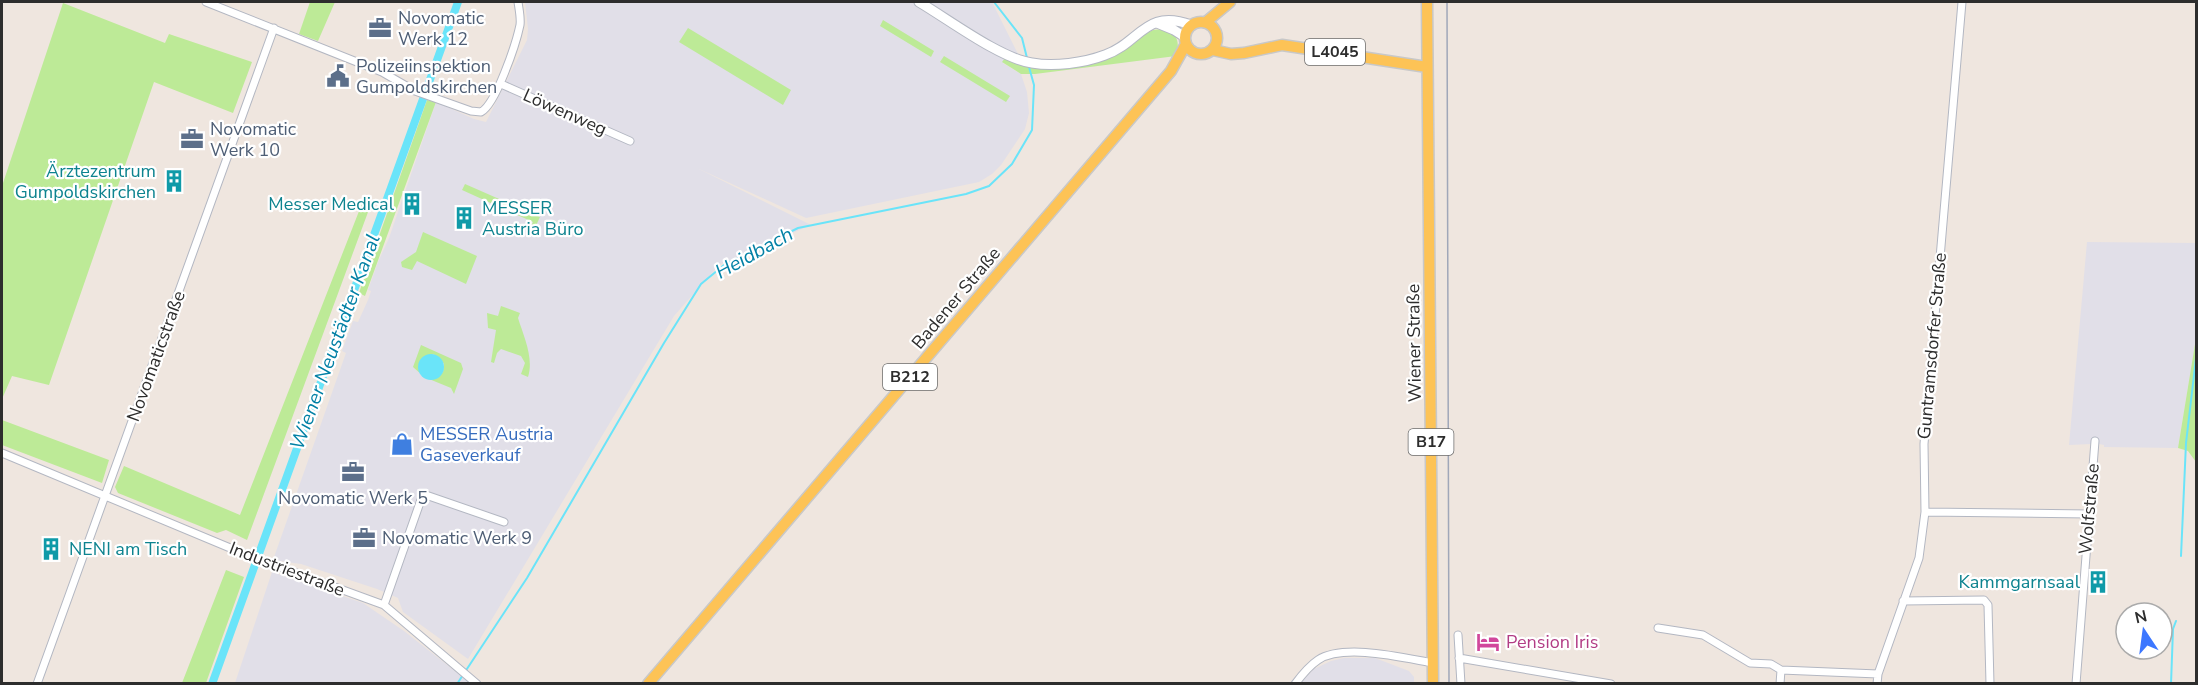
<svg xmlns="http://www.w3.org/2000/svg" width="2198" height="685" font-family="'Nunito Sans',sans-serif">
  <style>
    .industrial { fill: #e1dfe8 }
    .green { fill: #bdea97 }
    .water { fill: #6ae4f9 }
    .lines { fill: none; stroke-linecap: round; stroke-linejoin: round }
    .stream { stroke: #6ae4f9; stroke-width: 2 }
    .canal { stroke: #6ae4f9; stroke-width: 8 }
    .street-casing { stroke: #b3b7c2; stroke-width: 9 }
    .secondary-casing { stroke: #b3b7c2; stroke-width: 11 }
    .primary-casing { stroke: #c8c8c8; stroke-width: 13 }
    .street { stroke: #fff; stroke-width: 7 }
    .secondary { stroke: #fff; stroke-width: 9 }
    .primary { stroke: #fdc356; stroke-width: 10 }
    .tram { stroke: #a0a7b9; stroke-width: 1.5 }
    .labels { text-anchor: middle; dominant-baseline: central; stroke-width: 4.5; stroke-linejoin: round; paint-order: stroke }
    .shield { fill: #fff; stroke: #6c6c6c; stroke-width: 1.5 }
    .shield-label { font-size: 16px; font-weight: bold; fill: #2d2d2d }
    .service-label { font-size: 18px; fill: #4e5e75; stroke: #fff; text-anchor: start }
    .street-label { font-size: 18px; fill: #2d2d2d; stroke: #fff }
    .culture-label { font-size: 18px; fill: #0d838f; stroke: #fff; text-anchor: end }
    .shop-label { font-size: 18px; fill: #366cbe; stroke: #fff; text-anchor: start }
    .hotel-label { font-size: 18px; fill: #b23c85; stroke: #fff; text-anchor: start }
    .water-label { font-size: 20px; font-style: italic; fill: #0280a5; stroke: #fff }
  </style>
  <rect width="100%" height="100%" fill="#efe6df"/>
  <!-- industrial -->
  <path class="industrial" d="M525,2H992L1018,54L1003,63L1021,74L1027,92L1029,113L1025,129L1001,165L992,174L979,182L806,218L697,168L811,225L719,265L674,316L468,659L403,612L398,598L377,589L301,564L273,560L346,353L342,351L353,321L358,322L368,300L371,291L368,290L378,262L389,238L436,102L474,119L486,122L527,40L528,29Z
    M2087,242L2196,243V338L2178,448L2104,447V445L2099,444V441H2091V444L2069,445Z
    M272,572L363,603L404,631L470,683H235Z
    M1344,658H1375L1409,671L1414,677V683L1299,684L1314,669L1331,661Z"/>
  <!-- green -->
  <path class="green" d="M310,2H335L318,41L299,34Z
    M63,3L165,43L169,34L252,62L233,113L154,82L49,385L12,376L2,399V186Z
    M883,20L934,51L931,57L880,26Z
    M688,28L791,90L783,105L679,42Z
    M1163,29C1178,34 1180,41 1176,56L1035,74H1021L1002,62L1005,58C1066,83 1099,55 1153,30Z
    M944,56L1010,96L1006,102L940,62Z
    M427,100L436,102L365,296L359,293Z
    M465,184L540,217L532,234L528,232L533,222L462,190Z
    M363,201L371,204L247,540L226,530L217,533L118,493L115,487L124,466L240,515Z
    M423,232L477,256L466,284L417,261L412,270L402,267L401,262L416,252Z
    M501,306L520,313L518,318C524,337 534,358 528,377L521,374L525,363L521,356L501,349L497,353L494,363L491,362L496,330L488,328L487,313L498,316Z
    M2196,338V462L2188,451L2178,448Z
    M421,345L461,363L463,369L454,394L451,388L429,379H434L443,372L444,364L440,358L433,354L419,372L422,375L413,367Z
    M2,420L109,460L102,483L2,445Z
    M226,570L244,577L206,683H182Z"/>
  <!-- water -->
  <path class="water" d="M418 367a13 13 0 1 1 26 0a13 13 0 1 1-26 0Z"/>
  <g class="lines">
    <!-- stream -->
    <path class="stream" d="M994,2L1022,38L1027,58
      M2181,556L2186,443L2196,358
      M457,684L527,578L664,343L701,284L724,265L798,228L966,194L989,186L1012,164L1032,130L1034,85L1029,67
      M2171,684L2173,629L2176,621"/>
    <!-- canal -->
    <path class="canal" d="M212,684L458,2"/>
    <!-- street casing -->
    <g class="street-casing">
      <path id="street" d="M206,2L382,72L415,91L471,111L481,112C496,104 516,44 520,25C521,18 519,9 518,2
        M501,84L630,141
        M2,453L247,555L384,605L477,684
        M1925,512L2089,514
        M1903,601L1984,600L1988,605L1990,684
        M384,605L423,494L504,522
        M1658,628L1703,635L1750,663L1771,664L1781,670L1878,674
        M1458,635L1461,684
        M1459,658L1611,684
        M37,684L274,28
        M1295,684C1301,676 1309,666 1318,660C1344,643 1404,658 1433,663
        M1780,684L1781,670
        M1877,684L1878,674L1919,558L1925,512L1924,444L1962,2
        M2076,684L2095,441"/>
    </g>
    <!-- secondary casing -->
    <g class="secondary-casing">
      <path id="secondary" d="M919,2C948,19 1001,59 1032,63C1054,67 1084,63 1105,55C1140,43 1145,8 1191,25
        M1157,23L1174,30L1185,37"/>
    </g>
    <!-- primary casing -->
    <g class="primary-casing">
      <path id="primary" d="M1427,2L1433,684
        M1185 38a16 16 0 1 1 32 0a16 16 0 1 1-32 0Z
        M1206,22L1230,2
        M1213,50L1231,54L1244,53L1282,45L1427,67
        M648,684L1171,71L1186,44"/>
    </g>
    <!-- street -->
    <use href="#street" class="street"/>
    <!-- secondary -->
    <use href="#secondary" class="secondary"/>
    <!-- primary -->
    <use href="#primary" class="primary"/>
    <!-- tram -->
    <path class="tram" d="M1447,2L1449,684"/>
  </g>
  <!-- icons -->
  <defs>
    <g id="office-bare" transform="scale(1.8)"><path d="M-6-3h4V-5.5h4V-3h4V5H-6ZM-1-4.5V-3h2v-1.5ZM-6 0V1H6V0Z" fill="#5c6f8a" stroke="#fff" stroke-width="2.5" paint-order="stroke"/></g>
    <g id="civic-bare" transform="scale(1.8)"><path d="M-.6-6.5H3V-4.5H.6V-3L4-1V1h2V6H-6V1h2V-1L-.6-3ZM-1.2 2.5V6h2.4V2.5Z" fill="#5c6f8a" stroke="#fff" stroke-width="2.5" paint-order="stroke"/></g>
    <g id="building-bare" transform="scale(1.8)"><path d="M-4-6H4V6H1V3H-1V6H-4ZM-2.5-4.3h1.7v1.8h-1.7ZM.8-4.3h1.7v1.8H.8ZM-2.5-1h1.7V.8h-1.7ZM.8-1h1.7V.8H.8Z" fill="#0f9aa8" stroke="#fff" stroke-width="2.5" paint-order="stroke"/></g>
    <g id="shop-bare" transform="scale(1.8)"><path d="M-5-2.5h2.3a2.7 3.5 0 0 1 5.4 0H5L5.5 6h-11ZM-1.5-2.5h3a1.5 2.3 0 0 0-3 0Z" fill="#3f7fe0" stroke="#fff" stroke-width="2.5" paint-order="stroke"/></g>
    <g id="hotel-bare" transform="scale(1.8)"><path d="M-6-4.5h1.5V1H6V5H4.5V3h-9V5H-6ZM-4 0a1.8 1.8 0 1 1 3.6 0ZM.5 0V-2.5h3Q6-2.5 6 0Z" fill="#d1479c" stroke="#fff" stroke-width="2.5" paint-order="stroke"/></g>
  </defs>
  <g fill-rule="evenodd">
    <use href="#office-bare" x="380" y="28"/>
    <use href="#civic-bare" x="338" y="76"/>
    <use href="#office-bare" x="192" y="139"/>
    <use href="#building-bare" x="174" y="181"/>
    <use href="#building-bare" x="412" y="204"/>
    <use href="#building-bare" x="464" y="218"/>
    <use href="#shop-bare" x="402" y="444"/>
    <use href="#office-bare" x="353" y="472"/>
    <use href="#office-bare" x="364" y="538"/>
    <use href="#building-bare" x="51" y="549"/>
    <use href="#building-bare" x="2098" y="582"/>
    <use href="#hotel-bare" x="1488" y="642"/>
  </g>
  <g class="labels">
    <!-- shield labels -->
    <g class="shield">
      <rect x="1305" y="39" width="60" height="26" rx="4.5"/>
      <rect x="883" y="364" width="54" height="26" rx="4.5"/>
      <rect x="1408.5" y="429" width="45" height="26" rx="4.5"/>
    </g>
    <g class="shield-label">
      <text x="1335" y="52">L4045</text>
      <text x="910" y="377">B212</text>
      <text x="1431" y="442">B17</text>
    </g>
    <!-- service labels -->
    <g class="service-label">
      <text x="398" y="18">Novomatic<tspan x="398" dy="21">Werk 12</tspan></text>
      <text x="356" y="66">Polizeiinspektion<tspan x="356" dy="21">Gumpoldskirchen</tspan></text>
      <text x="210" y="129">Novomatic<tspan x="210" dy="21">Werk 10</tspan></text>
      <text x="353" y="498" text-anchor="middle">Novomatic Werk 5</text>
      <text x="382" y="538">Novomatic Werk 9</text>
    </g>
    <!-- street labels -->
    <g class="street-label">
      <text transform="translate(565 112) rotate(24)">Löwenweg</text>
      <text transform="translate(956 298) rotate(-50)">Badener Straße</text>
      <text transform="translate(1414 343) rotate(-91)">Wiener Straße</text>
      <text transform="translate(1932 346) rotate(-85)">Guntramsdorfer Straße</text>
      <text transform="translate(156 356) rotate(-70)">Novomaticstraße</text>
      <text transform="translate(2089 509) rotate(-85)">Wolfstraße</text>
      <text transform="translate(287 569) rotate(21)">Industriestraße</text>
    </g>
    <!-- culture labels -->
    <g class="culture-label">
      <text x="156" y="171">Ärztezentrum<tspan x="156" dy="21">Gumpoldskirchen</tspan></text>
      <text x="394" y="204">Messer Medical</text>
      <text x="482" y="208" text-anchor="start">MESSER<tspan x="482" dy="21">Austria Büro</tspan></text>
      <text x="69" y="549" text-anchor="start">NENI am Tisch</text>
      <text x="2080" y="582">Kammgarnsaal</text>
    </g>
    <!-- shop labels -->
    <g class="shop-label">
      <text x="420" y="434">MESSER Austria<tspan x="420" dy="21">Gaseverkauf</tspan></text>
    </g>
    <!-- hotel labels -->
    <g class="hotel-label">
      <text x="1506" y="642">Pension Iris</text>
    </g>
    <!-- water labels -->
    <g class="water-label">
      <text transform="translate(754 253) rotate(-29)">Heidbach</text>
      <text transform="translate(335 342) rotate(-70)">Wiener Neustädter Kanal</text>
    </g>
  </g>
  <!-- border -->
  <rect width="2198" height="685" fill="none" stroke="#2d2d2d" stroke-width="6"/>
  <!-- north arrow -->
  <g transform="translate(2144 631) rotate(347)"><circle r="28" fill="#ffffff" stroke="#ababab" stroke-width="1.5"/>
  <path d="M0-4.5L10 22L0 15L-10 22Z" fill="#3c77ff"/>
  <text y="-9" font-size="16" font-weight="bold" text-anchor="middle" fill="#2d2d2d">N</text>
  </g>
</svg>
